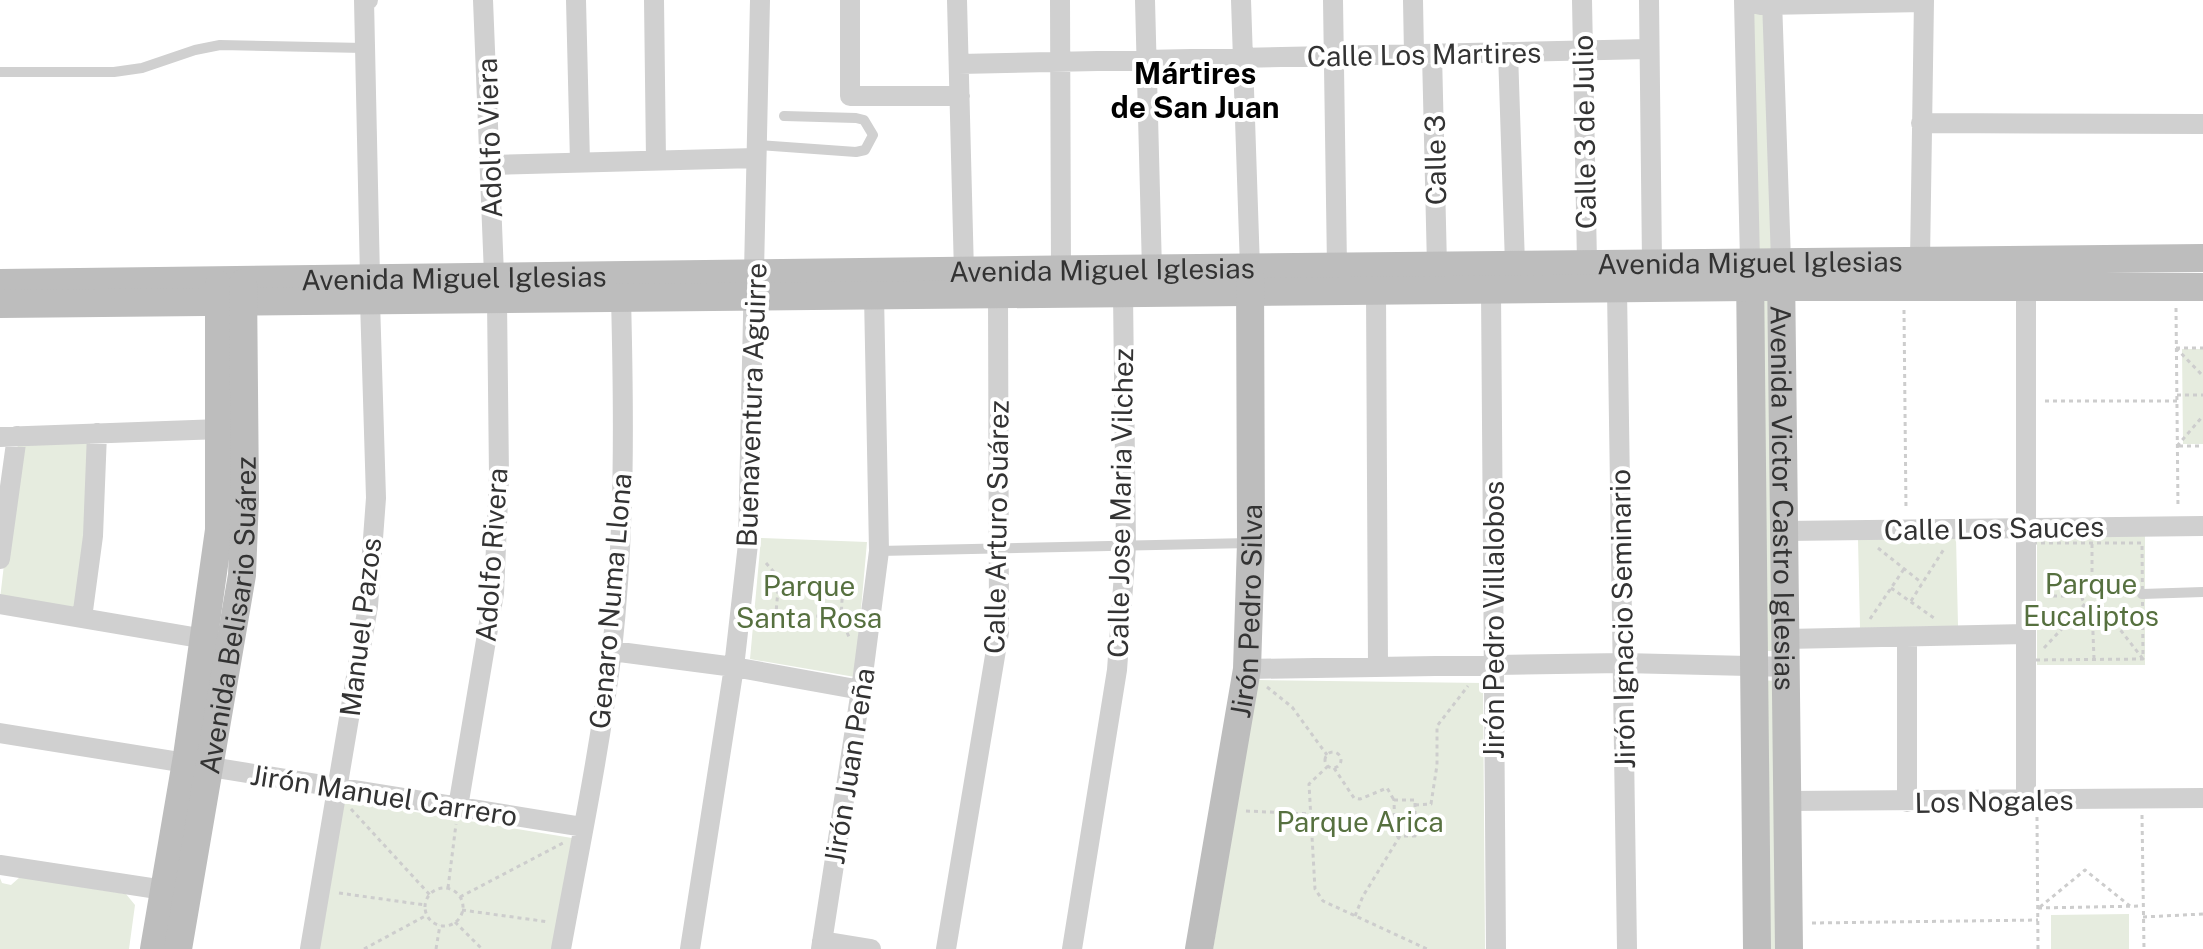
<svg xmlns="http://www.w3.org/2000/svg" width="2203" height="949" font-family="'Public Sans',sans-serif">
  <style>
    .green { fill: #e6ecdf }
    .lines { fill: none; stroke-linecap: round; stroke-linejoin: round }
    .path { stroke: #cdcdcd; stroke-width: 3; stroke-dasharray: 4 4; stroke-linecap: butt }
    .lane { stroke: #d0d0d0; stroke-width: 10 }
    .street { stroke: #d0d0d0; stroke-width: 20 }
    .secondary { stroke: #bdbdbd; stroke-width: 28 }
    .labels { text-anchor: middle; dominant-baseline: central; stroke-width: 8; stroke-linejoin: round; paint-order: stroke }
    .street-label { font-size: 28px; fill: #333; stroke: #fff }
    .park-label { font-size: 28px; fill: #56703f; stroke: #fff }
    .neighbourhood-label { font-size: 30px; font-weight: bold; fill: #000; stroke: #fff }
  </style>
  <rect width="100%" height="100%" fill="#fff"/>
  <!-- green -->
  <path class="green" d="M1750,0H1764L1772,254L1757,255Z
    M1757,300H1774L1778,651H1761Z
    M2182,349H2203V444H2183Z
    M90,442L88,537L76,613L0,599L18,443Z
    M2037,534H2145V665H2037Z
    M1956,537L1958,626L1860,628L1858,539Z
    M761,538L867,542L855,677L750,659Z
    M1257,680L1483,683L1485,949H1213Z
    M1760,680L1776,681L1777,949H1764Z
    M343,800L572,838L554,949H319Z
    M20,877L126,894L135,905L129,949H0V878L2,883L11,885Z
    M2129,914V949H2051V915Z"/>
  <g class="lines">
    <!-- path -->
    <path class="path" d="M2176,308L2178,508
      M1904,310L1906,510
      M2176,348L2203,376
      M2176,348H2203
      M2177,395H2203
      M2045,401H2177
      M2177,446L2203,416
      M2179,446H2203
      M2033,543H2142L2143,659L2034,660Z
      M2092,544V584
      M1878,548L1922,583
      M766,563L779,578
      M779,578L843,583L841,618L776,613Z
      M2082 596a11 11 0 1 1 22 0a11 11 0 1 1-22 0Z
      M1891,588L1934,618
      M2104,595L2128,594
      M2045,596H2081
      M1911,601L1944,549
      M2101,605L2143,659
      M2092,607L2094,659
      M841,618L849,637
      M1870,619L1904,569
      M2044,648L2085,604
      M1267,687L1292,707L1327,755
      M1325 760a8 8 0 1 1 16 0a8 8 0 1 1-16 0Z
      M1328,766L1309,784L1315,889L1323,901L1427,949
      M1334,768L1354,798L1360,799L1387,788L1394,800
      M1394,800H1415V836H1395Z
      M1415,805L1431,804L1437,765V726L1468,686
      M351,809L430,895
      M1246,811L1311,814
      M2142,815L2144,949
      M2037,817L2038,949
      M448,888L456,824
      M425 907a19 19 0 1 1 38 0a19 19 0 1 1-38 0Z
      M339,893L425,905
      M460,897L563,843
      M2040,907L2085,870L2130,906
      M2038,908L2142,906
      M462,910L549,922
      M1355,916L1363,896L1400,836
      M2143,917L2203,914
      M455,922L482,949
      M1812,923L2038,920
      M364,949L427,915
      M436,949L440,925"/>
    <!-- lane -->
    <path class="lane" d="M0,72H114L142,68L195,50L220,45L364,48
      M757,145L856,152L865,150L873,135L864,120L856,118L784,116
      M879,551L1249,543
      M2142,594L2203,592"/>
    <!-- street -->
    <path class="street" d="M368,0H364L370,278
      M483,0L494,275
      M576,0L580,162
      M654,0L656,160
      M850,0V96H960
      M957,0L964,273
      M1060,0L1061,271
      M1145,0L1152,270
      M1241,0L1250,268
      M1333,0L1337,267
      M1413,0L1414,54
      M1582,0L1587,263
      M1649,0L1652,262
      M1744,0L1750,261
      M1772,0L1781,261
      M1760,5L1924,2
      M1508,52L1515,264
      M1432,54L1437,266
      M959,64L1649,49
      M1921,123L2203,124
      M490,165L756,158
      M1920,260L1924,0
      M1617,289L1627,949
      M1491,291L1496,949
      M1376,292L1378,667
      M0,437L221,429
      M1785,531L2203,526
      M0,559L17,436
      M0,604L205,639
      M82,618L93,536L97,433
      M1907,637V802
      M1786,639L2026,634
      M612,651L734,667L861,690
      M1247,669L1623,663L1786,667
      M0,733L583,827
      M1786,801L2203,798
      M2026,801V287
      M458,807L494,593L499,476L497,301
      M0,865L164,890
      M822,941L871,949
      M310,949L368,606L376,498L370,301
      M561,949C579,850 600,750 612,650C625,533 624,416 621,298
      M690,949L734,667L748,544L760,0
      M821,949L861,690L879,551L874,295
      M946,949L999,632L998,294
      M1072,949L1117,670L1126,546L1123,293"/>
    <!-- secondary -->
    <g class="secondary">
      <path d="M1750,270L1757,949"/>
      <path id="s1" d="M1781,270L1789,949"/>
      <path id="s2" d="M0,283C734,274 1469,263 2203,258"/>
      <path d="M0,304L1750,287H2203"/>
      <path d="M154,949L187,756L219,530V285"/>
      <path id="s3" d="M178,949L242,575L245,498L243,283"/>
      <path id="s4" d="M1199,949L1247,669L1251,543L1250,274"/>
    </g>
  </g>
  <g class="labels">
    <!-- street labels -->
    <g class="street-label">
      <text transform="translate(1424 54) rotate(-1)">Calle Los Martires</text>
      <text transform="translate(1584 132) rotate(-91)">Calle 3 de Julio</text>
      <text transform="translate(489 138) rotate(-92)">Adolfo Viera</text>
      <text transform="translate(1435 160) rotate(-91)">Calle 3</text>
      <text stroke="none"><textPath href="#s2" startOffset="1750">Avenida Miguel Iglesias</textPath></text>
      <text stroke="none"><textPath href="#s2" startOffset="1102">Avenida Miguel Iglesias</textPath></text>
      <text stroke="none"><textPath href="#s2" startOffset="454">Avenida Miguel Iglesias</textPath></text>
      <text transform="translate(751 405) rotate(-88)">Buenaventura Aguirre</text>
      <text stroke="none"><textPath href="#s1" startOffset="228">Avenida Victor Castro Iglesias</textPath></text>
      <text transform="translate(1120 503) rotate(-89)">Calle Jose Maria Vilchez</text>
      <text transform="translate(996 527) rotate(-89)">Calle Arturo Suárez</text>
      <text transform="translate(1994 528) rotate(-1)">Calle Los Sauces</text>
      <text transform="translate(491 555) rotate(-86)">Adolfo Rivera</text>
      <text transform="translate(610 601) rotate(-85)">Genaro Numa Llona</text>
      <text stroke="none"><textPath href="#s4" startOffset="342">Jirón Pedro Silva</textPath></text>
      <text stroke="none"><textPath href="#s3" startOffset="338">Avenida Belisario Suárez</textPath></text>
      <text transform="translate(1622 619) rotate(-91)">Jirón Ignacio Seminario</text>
      <text transform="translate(1493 620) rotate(-90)">Jirón Pedro Villalobos</text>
      <text transform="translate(360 627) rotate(-83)">Manuel Pazos</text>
      <text transform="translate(849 766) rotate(-81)">Jirón Juan Peña</text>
      <text transform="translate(384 795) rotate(9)">Jirón Manuel Carrero</text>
      <text transform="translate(1994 801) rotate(-1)">Los Nogales</text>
    </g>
    <!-- park labels -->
    <g class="park-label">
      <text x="2091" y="583">Parque<tspan x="2091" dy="32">Eucaliptos</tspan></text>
      <text x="809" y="585">Parque<tspan x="809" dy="32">Santa Rosa</tspan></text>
      <text x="1360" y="821">Parque Arica</text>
    </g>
    <!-- neighbourhood labels -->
    <g class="neighbourhood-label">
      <text x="1195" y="73">Mártires<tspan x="1195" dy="34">de San Juan</tspan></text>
    </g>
  </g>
</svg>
